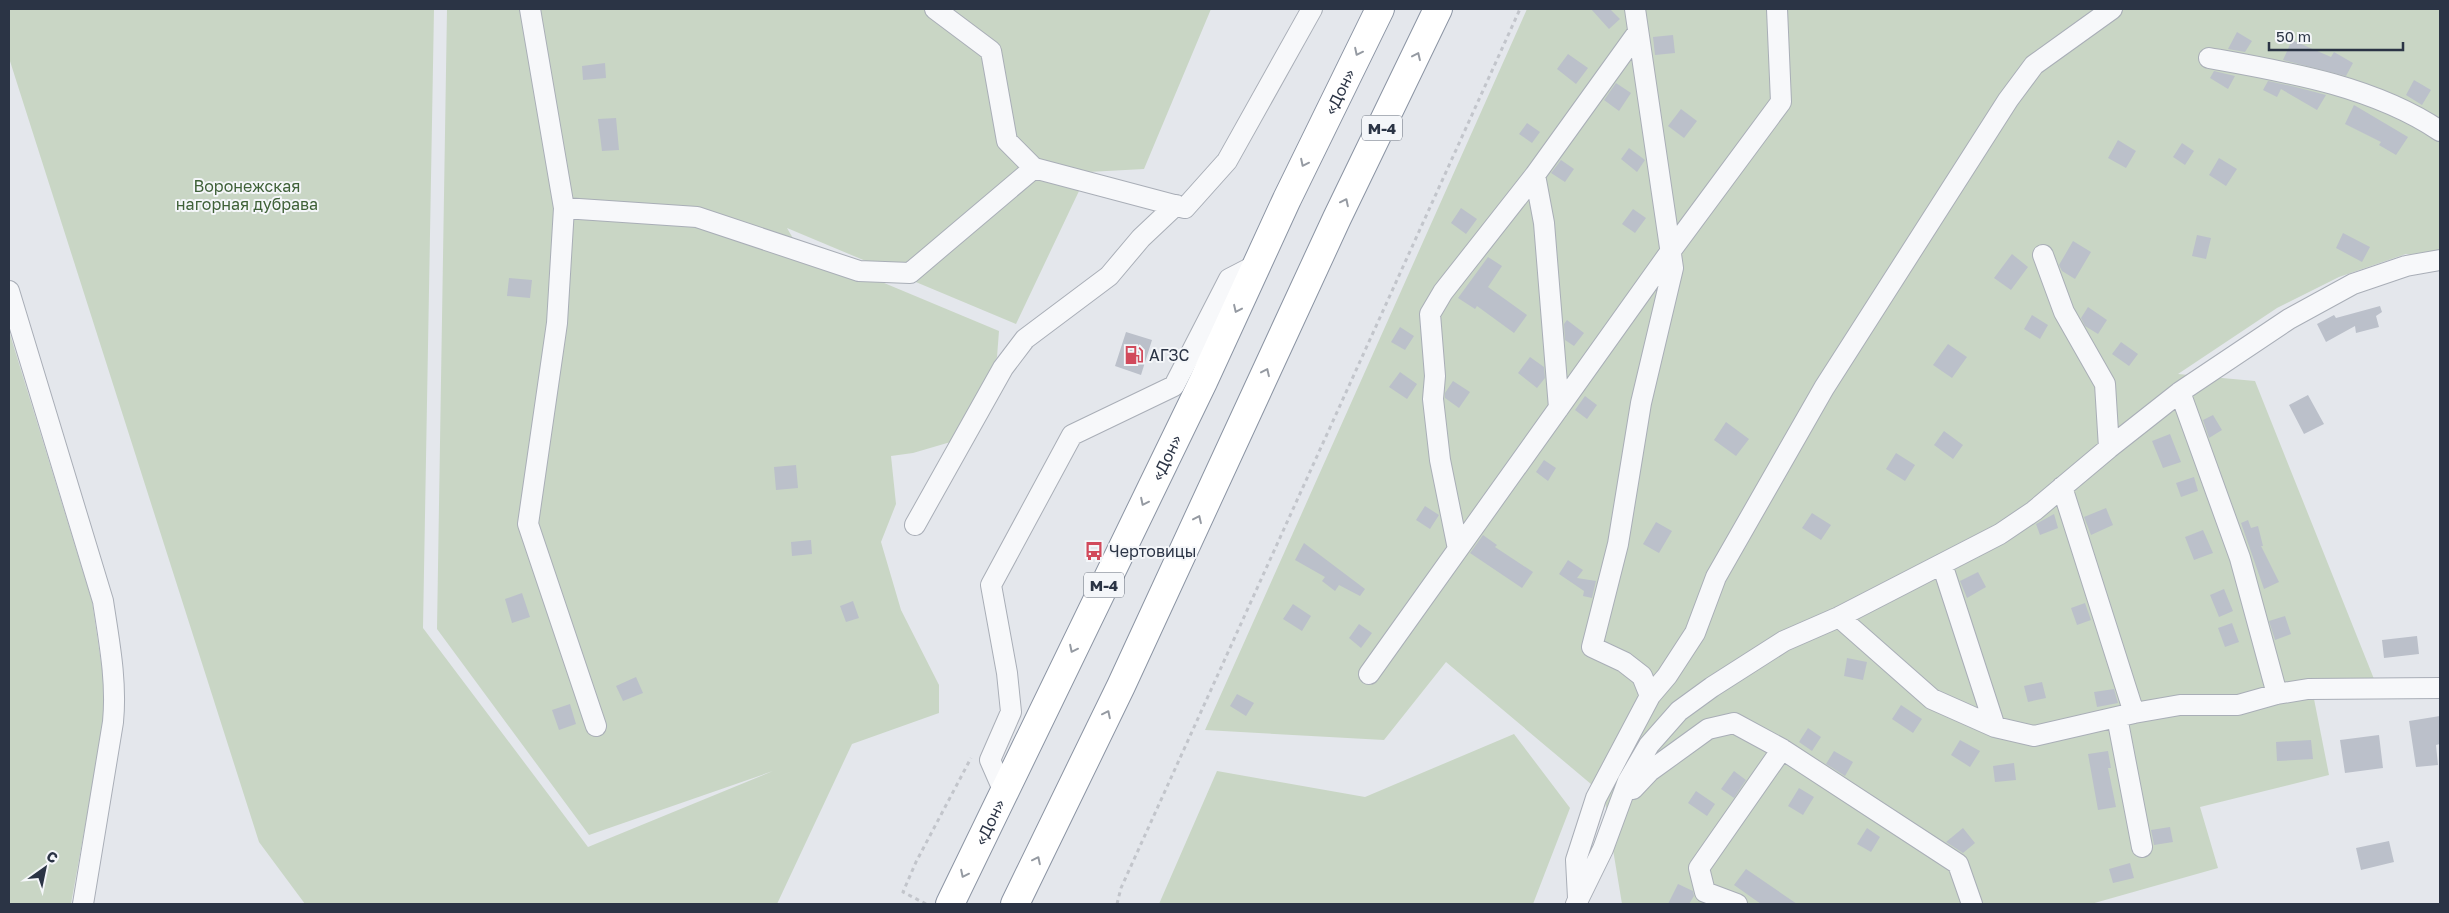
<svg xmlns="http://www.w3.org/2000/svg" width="2449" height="913" font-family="'Golos Text',sans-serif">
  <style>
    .green { fill: #c9d6c5 }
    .building { fill: #bbc0ca }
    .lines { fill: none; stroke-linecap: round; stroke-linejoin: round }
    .minor-casing { stroke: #a9aeb7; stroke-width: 22 }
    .highway-casing { stroke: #8b94a3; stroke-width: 30 }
    .path { stroke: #c2c5cb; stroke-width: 3; stroke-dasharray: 4 4; stroke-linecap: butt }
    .minor { stroke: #f7f8fa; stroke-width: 20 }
    .highway { stroke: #fff; stroke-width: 28 }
    .oneway { stroke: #959aa2 }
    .labels { text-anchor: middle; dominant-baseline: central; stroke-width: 4; stroke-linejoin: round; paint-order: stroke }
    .shield { fill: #f4f6f9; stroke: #676e7b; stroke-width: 1 }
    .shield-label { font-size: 15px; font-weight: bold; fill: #2b3445 }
    .street-label { font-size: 16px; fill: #2b3445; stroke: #f4f6f9 }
    .park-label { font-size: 16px; fill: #3f6138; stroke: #f4f6f9 }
    .poi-label { font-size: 16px; fill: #2b3445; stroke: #f4f6f9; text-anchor: start }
  </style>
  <rect width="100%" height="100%" fill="#e4e7ec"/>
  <!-- green -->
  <path class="green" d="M9,9H434L423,628L588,847L773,771L589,835L437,629L447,9H1211L1144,169L1088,172L1016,324L787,228L798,247L999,331L997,357L954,441L913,453L891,456L896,504L881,542L901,610L939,685V713L852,744L777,904H305L259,842L9,58Z
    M1527,9H2440V260L2406,254L2339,277L2277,308L2178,374L2255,381L2374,679L2314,699L2329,775L2200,807L2218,868L2091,904H1622L1604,795L1446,662L1384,740L1205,730Z
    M9,331L92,601L106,696L101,738L71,904H9Z
    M1514,734L1570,808L1533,904H1159L1217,771L1365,797Z"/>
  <!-- building -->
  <path class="building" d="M1591,9H1610L1620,19L1609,29Z
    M2237,32L2252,41L2245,52L2228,49Z
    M1673,35L1675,53L1655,55L1653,37Z
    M2292,40L2331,57L2334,52L2353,63L2346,76L2283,60Z
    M1568,54L1588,68L1576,84L1557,69Z
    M605,63L606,78L583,80L582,66Z
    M2214,71L2235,76L2228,89L2210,78Z
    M2414,80L2431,90L2422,105L2406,95Z
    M2268,81L2296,87L2326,95L2317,110L2281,89L2277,97L2263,90Z
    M1616,83L1631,93L1619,111L1604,100Z
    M2354,105L2408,137L2396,155L2379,145L2381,142L2345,124Z
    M1681,109L1697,121L1684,138L1668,126Z
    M616,118L619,150L602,151L598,119Z
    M1527,123L1540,132L1532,143L1519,134Z
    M2118,140L2136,151L2126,168L2108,158Z
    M2182,143L2194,151L2185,165L2173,157Z
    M1629,148L1645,160L1637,172L1621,159Z
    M2219,158L2237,169L2226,186L2209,175Z
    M1561,160L1574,169L1565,182L1551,173Z
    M1461,208L1477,219L1466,234L1451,223Z
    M1633,209L1646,218L1635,233L1622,224Z
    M2343,233L2370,247L2362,262L2336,248Z
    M2197,235L2211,238L2206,259L2192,256Z
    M2073,241L2091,252L2075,279L2062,271L2059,265Z
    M2012,254L2028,267L2011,290L1994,278Z
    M1488,257L1502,266L1488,287L1527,315L1514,333L1477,306L1475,309L1458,298Z
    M509,278L532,280L530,298L507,296Z
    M2380,306L2382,312L2376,316L2379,327L2356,333L2355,326L2326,342L2317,324L2334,315L2336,318Z
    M2088,307L2107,320L2098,334L2085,326L2081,318Z
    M2032,315L2048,325L2040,339L2024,329Z
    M1567,320L1584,333L1574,346L1565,340L1564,324Z
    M1400,327L1414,336L1405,350L1391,342Z
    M1126,332L1152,340L1141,375L1115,366Z
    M2121,342L2138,354L2129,366L2112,354Z
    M1948,344L1967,357L1952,378L1933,365Z
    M1530,357L1544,367L1545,378L1537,388L1518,373Z
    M1400,372L1417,384L1407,399L1389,387Z
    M1453,381L1470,392L1459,408L1445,398V393Z
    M2308,395L2324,424L2304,434L2289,405Z
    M1585,396L1597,405L1587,419L1575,410Z
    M2213,415L2222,430L2209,438L2203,420Z
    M1726,422L1749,439L1736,456L1714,440Z
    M1944,431L1963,445L1953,459L1934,445Z
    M2170,434L2181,462L2163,468L2152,441Z
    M1896,453L1915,465L1905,481L1886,469Z
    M1544,460L1556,468L1548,481L1536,472Z
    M796,465L798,488L776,490L774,467Z
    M2194,477L2198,491L2181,497L2176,483Z
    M1425,506L1439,515L1430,529L1416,520Z
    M2106,508L2113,525L2091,535L2084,517Z
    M1812,513L1831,525L1821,540L1802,528Z
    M2054,514L2058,528L2040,535L2036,524Z
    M2248,520L2251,528L2258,526L2263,546H2261L2279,582L2264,589L2241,523Z
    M1656,522L1672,531L1659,553L1643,544Z
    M2203,530L2213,553L2194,560L2185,537Z
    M1483,535L1497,545L1495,547L1533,572L1522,588L1470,553Z
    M811,540L812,554L792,556L791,542Z
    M1304,543L1365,589L1360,596L1339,585L1335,591L1322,581L1325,577L1295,560Z
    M1568,560L1583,570L1577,578L1596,581L1592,598L1583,596L1584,591L1559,574Z
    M1978,572L1986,587L1967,598L1960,581Z
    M2224,589L2233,611L2219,617L2210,595Z
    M522,593L530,617L512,623L505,599Z
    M853,601L859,618L846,622L840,606Z
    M2085,603L2091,620L2077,625L2071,608Z
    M1293,604L1311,616L1302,631L1283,619Z
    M2285,616L2291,634L2275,640L2269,621Z
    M2232,623L2239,642L2225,647L2218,628Z
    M1359,624L1372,633L1361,648L1349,638Z
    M2417,636L2419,654L2384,658L2382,640Z
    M1847,658L1867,662L1863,680L1844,676Z
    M636,677L643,693L623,701L616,686Z
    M2042,682L2046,698L2028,702L2024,686Z
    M2114,689L2118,703L2097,707L2094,692Z
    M1237,694L1254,703L1246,716L1230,706Z
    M570,704L576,724L559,730L552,710Z
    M1901,705L1922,719L1913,733L1892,719Z
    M2440,716V744L2436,745L2438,765L2416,767L2409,721Z
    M1808,728L1821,737L1812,751L1799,742Z
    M2379,735L2383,768L2345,773L2340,740Z
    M1960,740L1980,751L1970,767L1951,755Z
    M2311,740L2313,759L2277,761L2276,742Z
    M1834,751L1853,762L1845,776L1826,764Z
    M2108,751L2111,768H2108L2116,807L2098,810L2088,754Z
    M2014,763L2016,780L1995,782L1993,766Z
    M1734,771L1746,780L1734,798L1721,789Z
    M1799,788L1814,797L1803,815L1788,806Z
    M1696,791L1715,804L1707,816L1688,803Z
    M2170,827L2173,842L2154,845L2151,830Z
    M1867,828L1880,837L1871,852L1857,844Z
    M1963,828L1975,843L1963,853L1946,842Z
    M2389,841L2394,862L2361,870L2356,848Z
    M2130,863L2134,878L2113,883L2109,869Z
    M1746,869L1797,904H1761L1734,885Z
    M1678,884L1693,891L1694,896L1689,904H1668Z"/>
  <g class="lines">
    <!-- minor casing -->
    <g class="minor-casing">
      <path id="minor" d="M530,9L564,208L557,323L528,524L596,726
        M935,9L991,51L1007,141L1034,168L1185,208L1227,161L1312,9
        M2209,58C2287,72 2373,86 2440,131
        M1535,175L1544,223L1559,408
        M564,208L697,217L859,271L910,273L1034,168
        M2043,255L2064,312L2105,384L2109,448
        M9,291L103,601C109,641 117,681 113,722L83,904
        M2180,392L2240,558L2277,694
        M2062,487L2134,713
        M915,525L1003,368L1025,339L1109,276L1141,238L1176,205
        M1458,549L1440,460L1433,399L1435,376L1430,314L1443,292L1535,175L1638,32
        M1942,564L1995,727
        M1839,617L1932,699L1995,727L2034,736L2134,713L2180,705H2238L2277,694L2308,689L2440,688
        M1369,674L1670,252L1781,102L1777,9
        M1650,696L1667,676L1695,633L1716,577L1824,388L2008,100L2034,65L2112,9
        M2117,717L2142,847
        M1633,789L1650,771L1708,729L1734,723L1782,749L1958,864L1972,904
        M1004,792L990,760L1011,712L1007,673L991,585L1072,435L1174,386L1229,279L1258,264
        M1578,898L1576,860L1596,798L1650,696L1642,676L1624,662L1592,647L1618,544L1641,403L1673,268L1635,9
        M1576,904L1603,849L1628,781L1649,745L1679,711L1712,687L1784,641L1839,617L2000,534L2034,511L2109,448L2180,392L2289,319L2353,284L2406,266L2440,260
        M1737,904L1705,892L1699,868L1782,749"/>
    </g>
    <!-- highway casing -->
    <g class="highway-casing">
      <g id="highway">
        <path id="s1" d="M950,904L1203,382L1287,199L1380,9"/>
        <path d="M1015,904L1121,686L1337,218L1438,9"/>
      </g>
    </g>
    <!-- path -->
    <path class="path" d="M926,904L903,892L916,862L971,758
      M1117,904L1121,888L1520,9"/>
    <!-- minor -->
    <use href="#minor" class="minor"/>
    <!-- highway -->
    <use href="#highway" class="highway"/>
  </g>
  <!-- one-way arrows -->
  <defs><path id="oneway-chevron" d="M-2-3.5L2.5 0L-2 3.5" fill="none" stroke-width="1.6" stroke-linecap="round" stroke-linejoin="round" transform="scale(1.25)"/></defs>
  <g class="oneway">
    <use href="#oneway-chevron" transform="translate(1358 52) rotate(116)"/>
    <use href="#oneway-chevron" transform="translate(1417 56) rotate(-65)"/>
    <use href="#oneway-chevron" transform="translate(1304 163) rotate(116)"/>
    <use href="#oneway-chevron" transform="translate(1345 202) rotate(-64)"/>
    <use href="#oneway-chevron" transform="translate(1237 309) rotate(115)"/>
    <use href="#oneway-chevron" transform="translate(1266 372) rotate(-65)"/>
    <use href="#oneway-chevron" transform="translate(1144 502) rotate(116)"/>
    <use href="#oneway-chevron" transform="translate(1198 519) rotate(-65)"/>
    <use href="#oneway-chevron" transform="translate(1073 649) rotate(116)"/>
    <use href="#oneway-chevron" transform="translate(1107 714) rotate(-64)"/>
    <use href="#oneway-chevron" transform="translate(1037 860) rotate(-64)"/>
    <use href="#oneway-chevron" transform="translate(964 874) rotate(116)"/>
  </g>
  <!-- icons -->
  <defs>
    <g id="fuel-bare" transform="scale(1.5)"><path d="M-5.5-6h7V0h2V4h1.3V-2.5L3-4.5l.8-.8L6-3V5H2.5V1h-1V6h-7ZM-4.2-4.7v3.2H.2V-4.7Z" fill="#d1495b" stroke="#f4f6f9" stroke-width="2.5" paint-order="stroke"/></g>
    <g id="bus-bare" transform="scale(1.5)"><path d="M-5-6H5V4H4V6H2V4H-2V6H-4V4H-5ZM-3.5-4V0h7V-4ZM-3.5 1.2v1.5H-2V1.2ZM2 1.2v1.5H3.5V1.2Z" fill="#d1495b" stroke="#f4f6f9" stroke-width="2.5" paint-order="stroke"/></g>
  </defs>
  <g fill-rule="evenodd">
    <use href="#fuel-bare" x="1134" y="355"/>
    <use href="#bus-bare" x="1094" y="551"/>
  </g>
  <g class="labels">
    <!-- shield labels -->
    <g class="shield">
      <rect x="1362" y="115.5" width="40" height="25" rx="4"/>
      <rect x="1084" y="572.5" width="40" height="25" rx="4"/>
    </g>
    <g class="shield-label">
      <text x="1382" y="128">М-4</text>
      <text x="1104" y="585">М-4</text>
    </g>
    <!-- street labels -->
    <g class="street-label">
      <text stroke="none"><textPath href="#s1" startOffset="901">«Дон»</textPath></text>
      <text stroke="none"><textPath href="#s1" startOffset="496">«Дон»</textPath></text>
      <text stroke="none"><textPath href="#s1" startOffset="91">«Дон»</textPath></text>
    </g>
    <!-- park labels -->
    <g class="park-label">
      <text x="247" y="186">Воронежская<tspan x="247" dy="18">нагорная дубрава</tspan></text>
    </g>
    <!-- poi labels -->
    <g class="poi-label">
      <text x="1149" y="355">АГЗС</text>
      <text x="1109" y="551">Чертовицы</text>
    </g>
  </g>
  <!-- border -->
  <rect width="2449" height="913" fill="none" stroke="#2b3445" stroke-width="20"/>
  <!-- north arrow -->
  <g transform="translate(45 868) rotate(33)" stroke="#f4f6f9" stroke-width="4" paint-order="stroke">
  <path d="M0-4L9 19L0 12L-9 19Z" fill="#2b3445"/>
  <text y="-8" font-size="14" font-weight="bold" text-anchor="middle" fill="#2b3445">С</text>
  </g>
  <!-- scale -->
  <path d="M2269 42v8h134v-8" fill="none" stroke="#2b3445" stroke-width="2.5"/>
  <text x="2276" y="42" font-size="15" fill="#2b3445" stroke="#f4f6f9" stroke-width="4" paint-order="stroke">50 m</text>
</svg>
